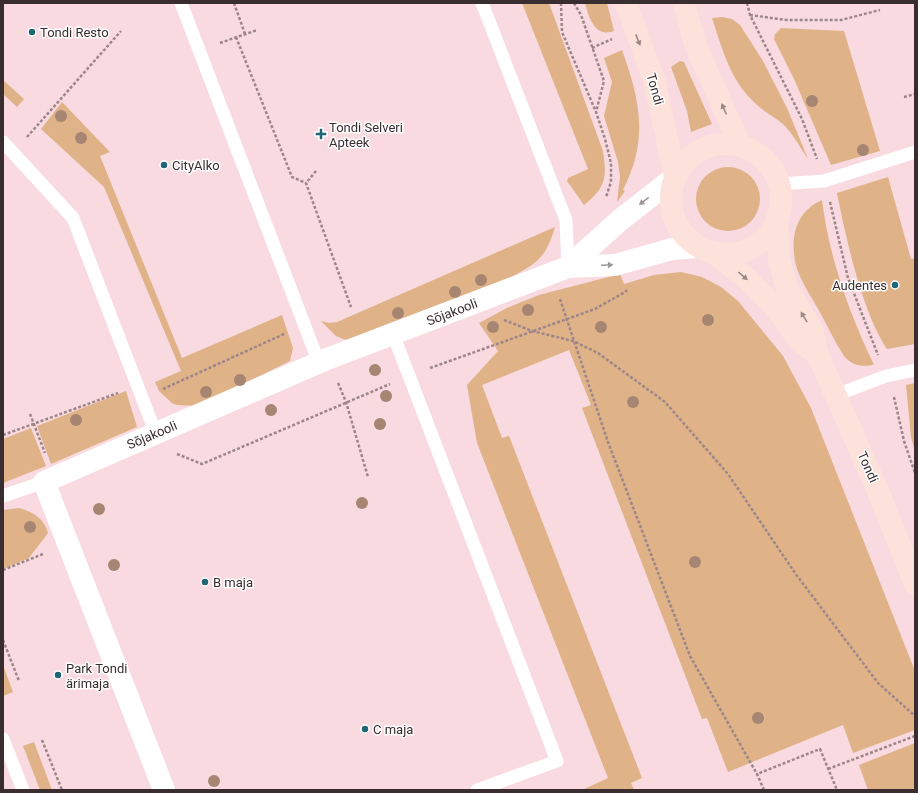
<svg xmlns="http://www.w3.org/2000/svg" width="918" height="793" font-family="Roboto,sans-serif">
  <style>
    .green { fill: #dfb287 }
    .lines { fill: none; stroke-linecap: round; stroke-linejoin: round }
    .path { stroke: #9c868a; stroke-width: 2.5; stroke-dasharray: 3 2; stroke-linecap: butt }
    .lane { stroke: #fff; stroke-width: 13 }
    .street { stroke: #fff; stroke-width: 22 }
    .secondary { stroke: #fde2db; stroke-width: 22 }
    .tree { fill: #a68573 }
    .oneway { fill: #9b8885 }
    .oneway2 { fill: #9c9697 }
    .poi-dot { fill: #1f6575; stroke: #fff; stroke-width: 1.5 }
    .labels { text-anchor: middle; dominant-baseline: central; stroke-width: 3; stroke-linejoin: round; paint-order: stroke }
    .poi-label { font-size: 13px; fill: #392d2f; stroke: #fff; text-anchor: start }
    .street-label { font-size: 13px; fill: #392d2f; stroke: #fff }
  </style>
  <rect width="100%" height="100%" fill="#f9dae0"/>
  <!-- green -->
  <path class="green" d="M522,3H549L603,151C607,177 606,188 584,205L567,181L568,178L588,169Z
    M585,3H607L614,31C595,38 589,18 585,3Z
    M722,17L732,19L740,25L763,61L787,108L808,159C800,147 793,134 783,124C774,116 762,111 754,102C730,80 722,48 712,18Z
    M781,28L844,31L880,151L831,165L794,79L774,39L775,34Z
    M622,50C640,100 649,139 623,190L625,191L617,202L620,177L618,162L604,116L612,82L604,58Z
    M680,61L684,62L712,124L691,132L687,111L671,67Z
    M3,80L24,99L17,107L3,94Z
    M62,102L110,152L100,156L182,358L282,315L293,348L290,361L199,406L177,405L172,403L159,391L155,382L181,371L104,187L41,129Z
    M696 199a32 32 0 1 1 64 0a32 32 0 1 1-64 0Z
    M888,177L911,259L915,258V344L887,349C862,312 846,238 837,193Z
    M822,200C829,257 849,313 874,365C861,367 853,366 844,356C836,344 830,331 823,318C815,302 803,286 797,269C789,242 794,212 822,200Z
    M555,227C546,257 538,263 511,277L346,340L336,336L321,321L329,323L337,322Z
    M681,272L702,277L721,287L738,301L783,356L811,408L915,671V730L853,753L843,725L728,772L707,718L702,719L582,408L591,405L569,350L482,385L502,438L509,436L642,778L631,783L634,790H582L608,778L477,443L467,385L498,351L479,323L507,308L539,295L620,274L624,284L654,275Z
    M915,383V452L911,437L906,385Z
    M126,391L137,427L51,464L37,426Z
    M31,428L46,466L3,483V439Z
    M19,508C33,512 44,518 48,533L29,558L3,569V510Z
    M3,665L13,692L3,696Z
    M34,742L52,790H40L23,746Z
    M915,743V790H868L859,765Z"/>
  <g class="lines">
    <!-- path -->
    <path class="path" d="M234,3L245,34
      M561,3L562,32L596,112L605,139L611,163V182L606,197
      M574,3L581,15L604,81L596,112
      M747,3L750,15L802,119L817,159
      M750,15L786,20H841L880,10
      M236,37L292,177L306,183
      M220,43L257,30
      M592,48L612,39
      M904,97L915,94
      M27,137L121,31
      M316,171L306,183L351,307
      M830,202L848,278L878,355
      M560,299L608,442L690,656L757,774
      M504,320L532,331L573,341L598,353L665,402L728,474L795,573L878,683L915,716
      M430,368L595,309L625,292L627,290
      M338,383L346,402L368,477
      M163,389L284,334
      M894,397L904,441L915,473
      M30,414L45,453
      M3,435L118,393
      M177,454L202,464L390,384
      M3,570L43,554
      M3,640L19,681
      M42,740L62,790
      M828,769L915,736
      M764,790L757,774L820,749L837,790"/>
    <!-- lane -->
    <path class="lane" d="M181,3L319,363
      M482,3L566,220L568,267
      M3,142L73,218L156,434
      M780,184L824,181L915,152
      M393,334L557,761L477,790
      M836,395L886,376L915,370
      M3,496L44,482
      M3,739L23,790"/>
    <!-- street -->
    <path class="street" d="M568,267L619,221L675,177
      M164,790L44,482L327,359L568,267L615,265L672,249L698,247"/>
    <!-- secondary -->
    <path class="secondary" d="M626,3L655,83L675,177
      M684,3L695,44L740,145
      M671 199a55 55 0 1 1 110 0a55 55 0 1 1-110 0Z
      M777,219L779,259L787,288L813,331L817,353L878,491L915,584
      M712,252L745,277L775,307L800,342L817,353"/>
  </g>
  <!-- trees -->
  <g class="tree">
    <circle cx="812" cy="101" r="6"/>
    <circle cx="61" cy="116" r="6"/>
    <circle cx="81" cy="138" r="6"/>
    <circle cx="863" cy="150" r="6"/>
    <circle cx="481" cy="280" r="6"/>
    <circle cx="455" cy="292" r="6"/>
    <circle cx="528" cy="310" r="6"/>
    <circle cx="398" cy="313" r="6"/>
    <circle cx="708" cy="320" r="6"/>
    <circle cx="493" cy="327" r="6"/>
    <circle cx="601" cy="327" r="6"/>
    <circle cx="375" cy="370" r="6"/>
    <circle cx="240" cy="380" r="6"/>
    <circle cx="206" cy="392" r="6"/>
    <circle cx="386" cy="396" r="6"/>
    <circle cx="633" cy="402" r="6"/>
    <circle cx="271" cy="410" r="6"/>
    <circle cx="76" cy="420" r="6"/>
    <circle cx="380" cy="424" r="6"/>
    <circle cx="362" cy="503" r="6"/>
    <circle cx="99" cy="509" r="6"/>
    <circle cx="30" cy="527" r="6"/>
    <circle cx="695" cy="562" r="6"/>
    <circle cx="114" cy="565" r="6"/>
    <circle cx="758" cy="718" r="6"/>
    <circle cx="214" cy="781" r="6"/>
  </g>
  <!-- one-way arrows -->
  <defs><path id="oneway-solid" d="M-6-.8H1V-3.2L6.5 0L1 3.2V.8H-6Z"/></defs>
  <g class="oneway">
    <use href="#oneway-solid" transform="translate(638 40) rotate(69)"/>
    <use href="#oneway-solid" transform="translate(724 109) rotate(-114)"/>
    <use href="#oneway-solid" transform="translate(743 276) rotate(40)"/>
    <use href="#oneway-solid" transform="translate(804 317) rotate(-121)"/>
  </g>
  <g class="oneway2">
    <use href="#oneway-solid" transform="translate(644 201) rotate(142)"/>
    <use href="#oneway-solid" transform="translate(607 265) rotate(-3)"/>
  </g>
  <!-- markers -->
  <g class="poi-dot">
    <circle cx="32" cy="32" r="4"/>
    <path d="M319 128h4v4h4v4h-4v4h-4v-4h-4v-4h4z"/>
    <circle cx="164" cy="165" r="4"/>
    <circle cx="895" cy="285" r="4"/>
    <circle cx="205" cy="582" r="4"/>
    <circle cx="58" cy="675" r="4"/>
    <circle cx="365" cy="729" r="4"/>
  </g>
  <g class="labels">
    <!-- poi labels -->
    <g class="poi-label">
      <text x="40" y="32">Tondi Resto</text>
      <text x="329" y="127">Tondi Selveri<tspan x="329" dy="15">Apteek</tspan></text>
      <text x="172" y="165">CityAlko</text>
      <text x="887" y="285" text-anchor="end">Audentes</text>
      <text x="213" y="582">B maja</text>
      <text x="66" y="668">Park Tondi<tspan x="66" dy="15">ärimaja</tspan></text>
      <text x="373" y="729">C maja</text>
    </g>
    <!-- street labels -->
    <g class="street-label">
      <text transform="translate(655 89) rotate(74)">Tondi</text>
      <text transform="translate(452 312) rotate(-21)">Sõjakooli</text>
      <text transform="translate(152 435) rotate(-23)">Sõjakooli</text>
      <text transform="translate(868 467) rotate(66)">Tondi</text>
    </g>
  </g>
  <!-- border -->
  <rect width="918" height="793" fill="none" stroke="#392d2f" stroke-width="8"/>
</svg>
